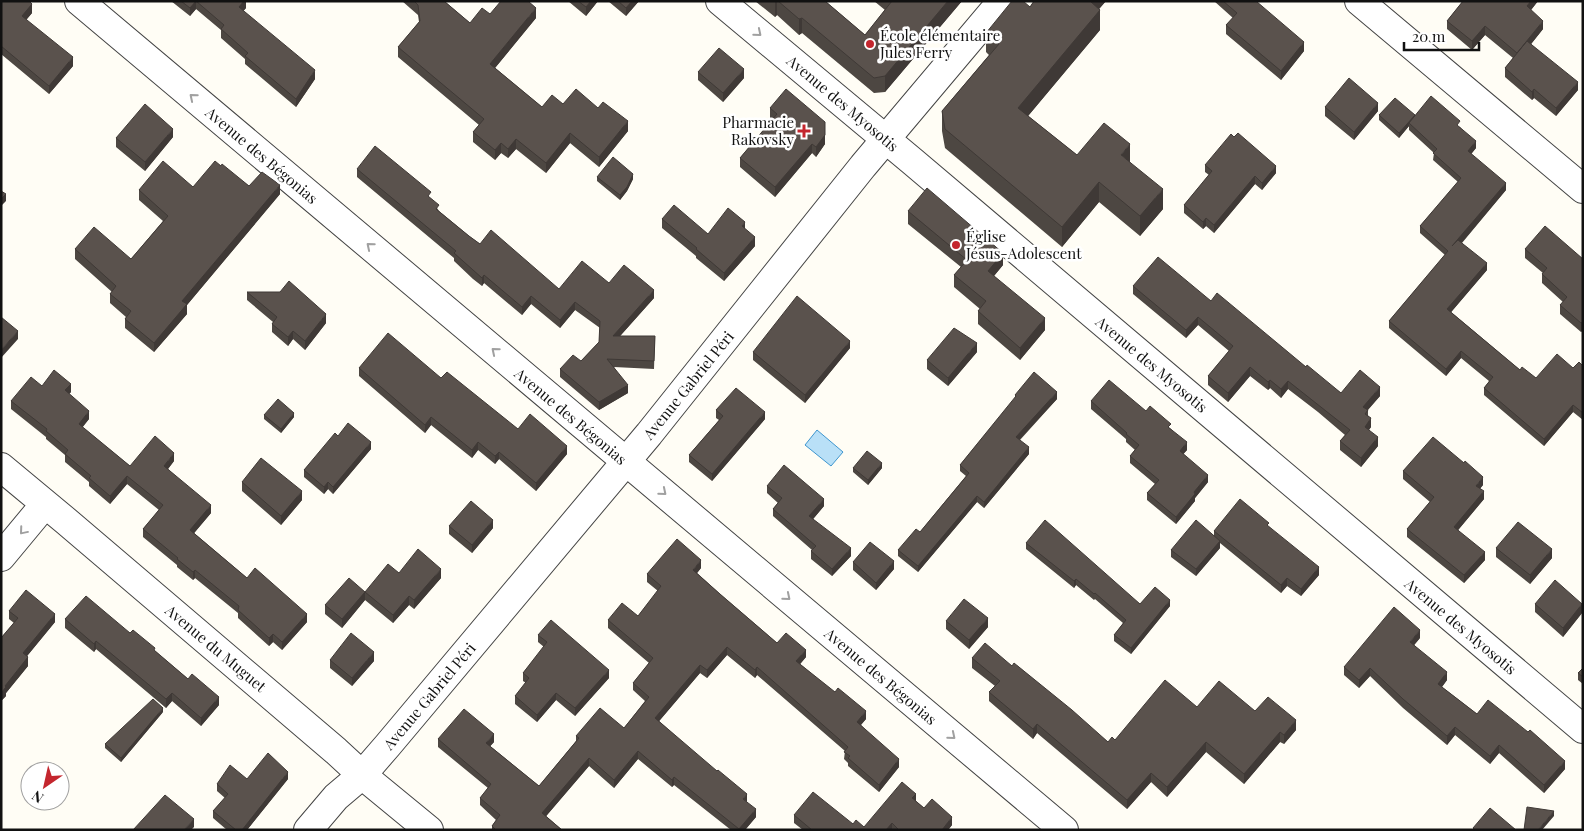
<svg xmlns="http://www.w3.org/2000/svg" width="1584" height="831" font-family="'Playfair Display',serif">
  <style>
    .water { fill: #b9e0f7; stroke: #3f96cf }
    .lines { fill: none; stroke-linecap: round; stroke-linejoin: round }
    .minor-casing { stroke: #444; stroke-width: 30 }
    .minor { stroke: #fff; stroke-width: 28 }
    .wall { fill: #4d4742 }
    .shaded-wall { fill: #3f3936 }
    .building { fill: #5a524d; stroke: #3f3936 }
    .oneway { stroke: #a0a0a0 }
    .poi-dot { fill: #c4262e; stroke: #fff; stroke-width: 2 }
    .labels { text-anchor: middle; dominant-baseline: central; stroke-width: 5; stroke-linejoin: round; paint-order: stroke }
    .poi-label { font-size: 15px; fill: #111; stroke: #fff; text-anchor: start }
    .street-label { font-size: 15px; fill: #111; stroke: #fff }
  </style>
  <rect width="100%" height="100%" fill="#fffdf5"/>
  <!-- water -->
  <path class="water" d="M817,430L843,452L831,466L805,445Z"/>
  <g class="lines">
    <!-- minor casing -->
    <g class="minor-casing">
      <path id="minor" d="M79,1L1064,830
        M720,1L912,161L1583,729
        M1359,1L1583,189
        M1,467L66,521L336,751L362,775L429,830
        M1,557L45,504
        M308,830L336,797L362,775L388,745L649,434L863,166L1002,1"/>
    </g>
    <!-- minor -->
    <use href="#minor" class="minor"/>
  </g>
  <!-- wall -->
  <path class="wall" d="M1,1L31,3L32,13L26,20L73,66L49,94L1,54Z
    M171,1H246V8L243,11L315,79L296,107L245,64V59L221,38V30L196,9L190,16Z
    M402,1H444L470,23L490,14L536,18L495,68L542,107L563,104L598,108L628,131L599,167L570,143L546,173L516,149L508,158L501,153L495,160L473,142V132L479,125L398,57V47L419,22L418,15Z
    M568,1H598L586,16Z
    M608,1H639L626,16Z
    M755,1H825L865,35L885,10L874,1H962L885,92L874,93L802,33L799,35L777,15L775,17Z
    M1034,1H1106L1099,9L1100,30L1028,116L1077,155L1130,162L1163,209L1140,236L1099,202L1062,247L945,148L942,131V111L989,55L986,52V33L1030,7Z
    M1214,1H1256L1304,51L1281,80L1226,34V25L1233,18Z
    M1463,1H1538L1531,10L1543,29L1531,44L1578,90L1556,116L1534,98L1532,100L1505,77V68L1513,58L1485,35L1472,50L1447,29V21Z
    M698,72L744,78L723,102L698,80Z
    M1325,107L1378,111L1354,140L1325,116Z
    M770,108L825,122V144L816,157L812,153L775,197L740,167V158L772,120L770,118Z
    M1379,115H1415L1460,127L1476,148L1471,154L1506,190L1462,243L1487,270L1451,312L1520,370L1536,378L1583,366V420L1573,412L1544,446L1484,395V388L1489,381L1461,358L1446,376L1389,328V321L1445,255L1420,233V226L1458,182L1433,160L1434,153L1409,130V126L1399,138L1379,120Z
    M173,137L145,171L116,147V138Z
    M1205,165L1276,173L1262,190L1255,184L1214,233L1206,226L1203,229L1184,213V205L1209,175L1205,172Z
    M221,166L249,186L280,194L187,305V314L154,352L125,328V319L126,317L110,303V294L112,292L75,259V249L131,259L163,221L139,200V190L193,187Z
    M357,169L431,199L439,211L469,236L480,244L559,289L609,283L654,298L620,336H655L654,369L614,367L628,393L599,410L560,377V369L581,361L599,342L600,328L575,310L560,328L531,304L522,315L484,283L482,286L473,279L454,261V258L357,177Z
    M597,177L633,179L627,191L620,200L597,181Z
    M908,211L1003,265L994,276L1045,330L1020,360L978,324V311L980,309L954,287V275L961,267L908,224Z
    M662,219L708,234L745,229L755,246L724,281L696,258V256L662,228Z
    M1525,249L1583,259V330L1581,332L1560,314V305L1563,302L1542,283V274L1543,273L1525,258Z
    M1133,286L1211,301L1306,367L1341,393L1380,396L1368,410V415L1371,427L1369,430L1378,446L1361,467L1340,450V441L1345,435L1318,412L1288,389L1281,398L1270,388L1268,390L1250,376L1228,402L1208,385V376L1229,351L1198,325L1186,338L1133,294Z
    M247,292L326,323L305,350L293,339L288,346L272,332V324L273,322L247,300Z
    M850,348L805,403L753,360V352Z
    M977,352L948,386L927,369V360Z
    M359,368L441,378L518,429L567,454L536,491L499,459L495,464L478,450L472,458L431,425L425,433L359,376Z
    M42,386L71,392L69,394L89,419L82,427L130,466L174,461L168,469L211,513L194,533L247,578L307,622L282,650L273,642L269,646L238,618V613L195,578L193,580L177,567V565L143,537V529L159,510L127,484L110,504L89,486V482L65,462V455L46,439V437L11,409V401Z
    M1015,395L1057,399L1020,440L1029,454L984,508L977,502L918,572L898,556V550L920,532L966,476L960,471V465L1015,398Z
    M1091,401L1146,411L1171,429L1187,450L1183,454L1208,482L1195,498V501L1176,524L1147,500V493L1155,484L1130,463V456L1135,450L1126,442V439L1091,409Z
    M716,410L765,419L712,481L689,462V455L719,420L716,418Z
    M264,415L294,417L281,433L264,419Z
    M338,436L371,449L333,494L328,489L324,494L304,477V470Z
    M853,468H882L868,485L853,472Z
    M1403,471L1483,485L1480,488L1484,499L1458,530L1485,560L1464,583L1407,537V529L1430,502L1403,479Z
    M242,482L302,500L281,525L242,491Z
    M767,486L824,506L813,519L851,556L832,576L811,559V551L812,550L773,516V509L778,503L767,493Z
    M449,526L493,528L472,553L449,534Z
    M1269,527L1319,575L1301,596L1287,586L1281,593L1220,543V548L1196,576L1171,557V550L1214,535V531Z
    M1026,543L1140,604L1170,606L1131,654L1114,641V635L1123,623L1095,599L1094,600L1076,585L1074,588L1026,549Z
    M1496,548L1552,558L1530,584L1496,557Z
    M853,562L894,569L876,590L853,570Z
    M701,568L697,573L720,594L777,643L806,657L800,664L866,719L861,725L899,767L879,792L848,766V763L844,759L845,751L757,675L755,678L727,655L707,678L700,673L659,721L747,802L756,817L745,830H731L674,785L672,787L638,759L614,788L589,766L546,816L562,830H492V826L496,820L480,805V798L488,788L438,747V739L494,742L490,746L539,786L576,741V736L624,728L645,701L633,690V683L649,663L608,628V620L638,616L658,591L647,582V574Z
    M399,573L441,578L414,609L409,605L393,623L365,600L342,628L325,614V605L365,592Z
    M1535,604L1583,607V615L1582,613L1563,637L1535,612Z
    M9,611L55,622L27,656L28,666L6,693V696L1,701V638L14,623L9,619Z
    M65,619L130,633L155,651L219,705L201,726L172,701L166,708L96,649L94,652L65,628Z
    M946,621L988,627L969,649L946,629Z
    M538,635L609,678L575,716L556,700L537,722L515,704V696L526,683L523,681V673L544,647L538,642Z
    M1420,638L1414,645L1447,680L1442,687L1477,714L1565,769L1544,793L1499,753L1490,764L1455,735L1447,745L1403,708L1370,676L1359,688L1344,675V667Z
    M972,658L1012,666L1108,742L1197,707L1255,711L1296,730L1284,744L1280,742L1244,784L1206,752L1167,797L1151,782L1127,809L1037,733L1033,739L989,701V692L995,686L972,668Z
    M330,660L374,661L352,686L330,668Z
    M1583,668V684L1578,680V673Z
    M163,712L121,762L105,748V744Z
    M247,779H288L247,830H227L213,818V811L225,798L217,791V784Z
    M916,801L924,808L952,825L948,830H803L794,823V815L853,824L864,827Z"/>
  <!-- shaded-wall -->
  <path class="shaded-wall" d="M31,1V5L32,4V13L22,25V16Z
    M196,1V9L190,16V8Z
    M244,1H246V8L239,16V7Z
    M591,1H598L586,16V7Z
    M632,1H639L626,16V8Z
    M777,1V15L775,17V2Z
    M948,1H962L885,92V76Z
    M1092,1H1106L1099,9L1100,10V30L1018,128V108Z
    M1531,1H1538L1527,15V6Z
    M536,8V18L490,74V64Z
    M802,18V33L799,35V19Z
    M1543,21V29L1517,62V53Z
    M1485,26V35L1472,50V41Z
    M1304,42V51L1281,80V71Z
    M73,57V66L49,94V86Z
    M744,69V78L723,102V93Z
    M315,70V79L296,107V99Z
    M1578,82V90L1556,116V108Z
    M1534,89V98L1532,100V92Z
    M1378,103V111L1354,140V132Z
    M1415,115L1409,123V126L1399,138V133Z
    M628,121V131L599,167V157Z
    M173,129V137L145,171V162Z
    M570,133V143L546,173V163Z
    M825,135V144L816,157V147Z
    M516,139V149L508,158V149Z
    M1476,141V148L1468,158V151Z
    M501,143V153L495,160V150Z
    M812,144V153L775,197V187Z
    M1130,144V163L1121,155Z
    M1276,166V173L1262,190V183Z
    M633,174V179L627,191L620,200V195Z
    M1255,176V184L1214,233V225Z
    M1099,182V202L1062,247V227Z
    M1506,183V190L1452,254V246Z
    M280,185V194L187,305V314L154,352V343L182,301Z
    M1163,189V209L1140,236V216Z
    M6,194V201L1,206V199Z
    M1206,218V226L1203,229V222Z
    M745,222V230L742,226Z
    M755,237V246L724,281V273Z
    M1003,253V265L988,283V271Z
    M1487,263V270L1447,317V309Z
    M484,275V283L482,286V278Z
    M654,290V298L613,344V336Z
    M531,296V304L522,315V307Z
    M575,302V310L560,328V320Z
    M326,314V323L305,350V341Z
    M1198,317V325L1186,338V330Z
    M1045,318V330L1020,360V348Z
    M1583,321V330L1581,332V323Z
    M18,331V339L1,358V350Z
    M293,331V339L288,346V337Z
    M850,341V348L805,403V395Z
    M977,343V352L948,386V378Z
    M1461,351V358L1446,376V369Z
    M1250,367V376L1228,402V393Z
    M1270,380V388L1268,390V382Z
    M1288,381V389L1281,398V389Z
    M71,384V392L65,398V390Z
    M628,385V393L599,410V402Z
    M1380,387V396L1363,415V407Z
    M1057,392V399L1016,443V437Z
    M1573,405V412L1544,446V439Z
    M89,411V419L79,432V424Z
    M765,412V419L712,481V474Z
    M294,413V417L281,433V429Z
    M431,417V425L425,433V425Z
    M1371,418V427L1365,435V427Z
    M1378,437V446L1361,467V458Z
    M371,442V449L333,494V487Z
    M478,442V450L472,458V450Z
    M1187,442V450L1180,458V451Z
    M567,446V454L536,491V483Z
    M1029,447V454L984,508V502Z
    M499,452V459L495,464V456Z
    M174,453V461L164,474V466Z
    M882,463V468L868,485V480Z
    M1208,475V482L1195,498V501L1176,524V517L1194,492Z
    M127,476V484L110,504V496Z
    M1483,477V485L1476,494V486Z
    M328,482V489L324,494V487Z
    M302,491V500L281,525V516Z
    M1484,491V499L1454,535V527Z
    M977,496V502L918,572V566Z
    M824,499V506L809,524V516Z
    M211,505V513L190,538V530Z
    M493,520V528L472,553V545Z
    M1220,541V548L1196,576V569Z
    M851,548V556L832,576V569Z
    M1552,549V558L1530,584V575Z
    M1485,552V560L1464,583V575Z
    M701,560V568L693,578V570Z
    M894,561V569L876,590V583Z
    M1319,567V575L1301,596V589Z
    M441,569V578L414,609V600Z
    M195,570V578L193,580V572Z
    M1287,578V586L1281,593V585Z
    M1076,579V585L1074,588V581Z
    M365,592V600L342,628V619Z
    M409,596V605L393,623V615Z
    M1170,600V606L1131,654V648Z
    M1582,604V613L1563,637V628Z
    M55,614V622L23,661V653Z
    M307,614V622L282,650V642Z
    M988,618V627L969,649V640Z
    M1420,630V638L1410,650V642Z
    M273,634V642L269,646V638Z
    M96,641V649L94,652V644Z
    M727,647V655L707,678V670Z
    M806,650V657L796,669V661Z
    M374,652V661L352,686V678Z
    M28,657V666L6,693V696L1,701V693L5,686Z
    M700,665V673L655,726V718Z
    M757,667V675L755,678V670Z
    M1370,668V676L1359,688V680Z
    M609,670V678L575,716V708Z
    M1447,672V680L1438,692V684Z
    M172,693V701L166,708V699Z
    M556,693V700L537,722V715Z
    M219,697V705L201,726V718Z
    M163,708V712L121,762V758Z
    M866,711V719L857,729V722Z
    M1296,720V730L1284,744V735Z
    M1037,724V733L1033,739V729Z
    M1455,727V735L1447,745V736Z
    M1280,732V742L1244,784V774Z
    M494,734V742L486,751V743Z
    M1206,742V752L1167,797V787Z
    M1499,745V753L1490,764V756Z
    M638,751V759L614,788V780Z
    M589,758V766L542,821V813Z
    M899,759V767L879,792V785Z
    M1565,761V769L1544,793V785Z
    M288,772V779L247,830H242Z
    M1151,773V782L1127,809V800Z
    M674,777V785L672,787V780Z
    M747,794V802L743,799Z
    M916,794V802L912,798Z
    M756,809V817L745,830H739V829Z
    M1554,811V816L1542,830H1538Z
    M952,817V825L948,830H942Z
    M194,819V827L191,830H184Z
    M892,823V830H886Z"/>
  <!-- building -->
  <path class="building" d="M1,1H31L30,2L32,4L22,16L73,57L49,86L1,46Z
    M181,1H196L190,8Z
    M196,1H244L239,7L315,70L296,99L245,56L248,53L221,29L224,25Z
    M414,1H444L470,23L482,8L490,14L501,1H528L536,8L490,64L542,107L552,95L563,104L576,89L598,108L603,102L628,121L599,157L570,133L546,163L516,139L508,149L501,143L495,150L473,132L484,119L398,47L420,21L418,5Z
    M578,1H591L586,7Z
    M618,1H632L626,8Z
    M778,1H825L865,35L892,1H948L885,76L874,78L802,18L799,19Z
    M1012,1H1023L1030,7L1034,1H1092L1091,2L1100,10L1018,108L1077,155L1104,123L1130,144L1121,155L1163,189L1140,216L1099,182L1062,227L945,129L942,111L999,44L986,33Z
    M1223,1H1256L1304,42L1281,71L1226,25L1237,13Z
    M1463,1H1531L1527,6L1543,21L1517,53L1485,26L1472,41L1447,21Z
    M1527,41L1578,82L1556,108L1534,89L1532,92L1505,68Z
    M719,48L744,69L723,93L698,72Z
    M1349,78L1378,103L1354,132L1325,107Z
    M786,89L825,122V135L816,147L812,144L775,187L740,158L777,114L770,108Z
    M1431,96L1460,121L1457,125L1476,141L1468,151L1506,183L1452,246L1458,240L1487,263L1447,309L1520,370L1522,367L1536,378L1557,354L1573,368L1579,362L1583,366V413L1573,405L1544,439L1484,388L1493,377L1461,351L1446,369L1389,321L1448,251L1420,226L1461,178L1433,153L1437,149L1409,123Z
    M1395,98L1415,115L1399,133L1379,115Z
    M145,104L173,129L145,162L116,138Z
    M1238,133L1276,166L1262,183L1255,176L1214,225L1206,218L1203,222L1184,205L1212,171L1205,165L1231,134L1234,137Z
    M375,146L431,192L428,196L439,205L436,209L469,236L480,244L491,230L559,289L582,261L609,283L624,265L654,290L613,336H655L654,361L607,359L628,385L599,402L560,369L573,355L581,361L599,342L600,321L575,302L560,320L531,296L522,307L484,275L482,278L454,253L456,251L357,169Z
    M613,157L633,174L627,187L620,195L597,177Z
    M163,161L193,187L215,161L221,166L222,164L249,186L262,172L280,185L182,301L187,304L154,343L125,319L131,311L110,294L116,286L75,249L94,227L131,259L168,216L139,190Z
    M927,188L1003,253L988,271L1045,318L1020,348L978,311L986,301L954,275L967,260L908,211Z
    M1,191L6,194L1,199Z
    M674,205L708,234L728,208L745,222L742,226L755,237L724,273L696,249L697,248L662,219Z
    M1545,226L1583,259V321L1581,323L1560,305L1567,297L1542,274L1547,268L1525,249Z
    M1158,257L1211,301L1217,293L1306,367L1307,365L1341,393L1360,370L1380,387L1363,407L1368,410L1365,414L1371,418L1365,427L1378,437L1361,458L1340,441L1350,430L1288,381L1281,389L1270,380L1268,382L1250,367L1228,393L1208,376L1233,346L1198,317L1186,330L1133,286Z
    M289,281L326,314L305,341L293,331L288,337L272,324L277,317L247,292H280Z
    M797,296L850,341L805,395L753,352Z
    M1,317L18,331L1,350Z
    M954,328L977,343L948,378L927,360Z
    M388,333L441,378L447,372L518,429L530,414L567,446L536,483L499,452L495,456L478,442L472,450L431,417L425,425L359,368Z
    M54,370L71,384L65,390L89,411L79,424L130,466L155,436L174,453L164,466L211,505L190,530L247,578L255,568L307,614L282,642L273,634L269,638L238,610L239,606L195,570L193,572L177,559L178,558L143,529L163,505L127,476L110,496L89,478L91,476L65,454L68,450L46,431L47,429L11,401L31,377L42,386Z
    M1034,372L1057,392L1016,437L1029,447L984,502L977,496L918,566L898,550L916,529L920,532L969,473L960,465L1016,396L1015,395Z
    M1109,380L1146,411L1150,406L1171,424L1168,427L1187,442L1180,451L1208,475L1194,492L1195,494L1176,517L1147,493L1159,480L1130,456L1139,445L1126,434L1127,433L1091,401Z
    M736,388L765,412L712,474L689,455L723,416L716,410Z
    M278,399L294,413L281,429L264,415Z
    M348,423L371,442L333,487L328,482L324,487L304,470L335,433L338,436Z
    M1433,437L1464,463L1465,461L1483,477L1476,486L1484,491L1454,527L1485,552L1464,575L1407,529L1434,497L1403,471Z
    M867,451L882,463L868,480L853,468Z
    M261,458L302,491L281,516L242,482Z
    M784,465L824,499L809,516L851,548L832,569L811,551L816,546L773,509L782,498L767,486Z
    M1240,499L1269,523L1267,525L1319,567L1301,589L1287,578L1281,585L1214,531Z
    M471,501L493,520L472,545L449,526Z
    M1045,520L1140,604L1155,587L1170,600L1131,648L1114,635L1126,620L1095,593L1094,594L1076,579L1074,581L1026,543Z
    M1196,520L1220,541L1196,569L1171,550Z
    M1518,522L1552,549L1530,575L1496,548Z
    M677,539L701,560L693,570L720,594L777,643L786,633L806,650L796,661L835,692L838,688L866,711L857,722L899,759L879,785L848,758L850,756L844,752L848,747L757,667L755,670L727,647L707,670L700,665L655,718L717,771L718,770L747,794L743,799L756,809L739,829L674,777L672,780L638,751L614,780L589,758L542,813L562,830H496L492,826L500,815L480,798L491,784L438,739L464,709L494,734L486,743L539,786L579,738L576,736L600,708L624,728L649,697L633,683L653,658L608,620L622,603L638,616L661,586L647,574Z
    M870,542L894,561L876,583L853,562Z
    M418,549L441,569L414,600L409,596L393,615L365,592L388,564L399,573Z
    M349,578L365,592L342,619L325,605Z
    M1555,580L1582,604L1563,628L1535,604Z
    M26,590L55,614L23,653L28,657L5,686L6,687L1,693V638L18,618L9,611Z
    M86,596L130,633L133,630L155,648L154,650L188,679L192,674L219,697L201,718L172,693L166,699L96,641L94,644L65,619Z
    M964,599L988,618L969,640L946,621Z
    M1394,607L1420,630L1410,642L1447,672L1438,684L1477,714L1488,700L1528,732L1530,730L1565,761L1544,785L1499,745L1490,756L1455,727L1447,736L1403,699L1370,668L1359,680L1344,667Z
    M551,620L609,670L575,708L556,693L537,715L515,696L529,678L523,673L547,642L538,635Z
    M351,633L374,652L352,678L330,660Z
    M985,643L1012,666L1014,663L1072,710L1108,742L1112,737L1115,740L1165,680L1197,707L1219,681L1255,711L1268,697L1296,720L1284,735L1280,732L1244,774L1206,742L1167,787L1151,773L1127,800L1037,724L1033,729L989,692L1000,681L972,658Z
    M1583,668V677L1578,673Z
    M153,699L163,708L121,758L105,744Z
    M268,753L288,772L242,830H236L213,811L228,794L217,784L230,765L247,779Z
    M902,782L916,794L912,798L924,808L932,799L952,817L942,830H899L892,823L886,830H812L794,815L813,792L853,824L856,820L864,827Z
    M165,795L194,819L184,830H133Z
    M1527,807L1554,811L1538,830H1524Z
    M1490,808L1516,830H1475L1473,828Z"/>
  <!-- one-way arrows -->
  <defs><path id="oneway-chevron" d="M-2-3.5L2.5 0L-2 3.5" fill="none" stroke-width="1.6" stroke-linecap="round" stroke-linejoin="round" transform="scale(1.25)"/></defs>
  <g class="oneway">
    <use href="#oneway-chevron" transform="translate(758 33) rotate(40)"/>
    <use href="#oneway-chevron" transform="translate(193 97) rotate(-140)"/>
    <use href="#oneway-chevron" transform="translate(370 246) rotate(-140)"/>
    <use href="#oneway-chevron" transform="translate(495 351) rotate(-140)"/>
    <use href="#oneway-chevron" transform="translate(663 492) rotate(40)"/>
    <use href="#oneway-chevron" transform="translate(23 531) rotate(130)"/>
    <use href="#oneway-chevron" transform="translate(787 597) rotate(40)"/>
    <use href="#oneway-chevron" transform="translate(952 736) rotate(40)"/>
  </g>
  <!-- markers -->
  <g class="poi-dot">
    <circle cx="870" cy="44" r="5"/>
    <path d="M801.5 123.5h5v5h5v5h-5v5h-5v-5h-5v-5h5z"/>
    <circle cx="956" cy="245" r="5"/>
  </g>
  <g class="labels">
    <!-- poi labels -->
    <g class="poi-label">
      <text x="880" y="35">École élémentaire<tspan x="880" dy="17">Jules Ferry</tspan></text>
      <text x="794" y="122" text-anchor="end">Pharmacie<tspan x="794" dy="17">Rakovsky</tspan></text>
      <text x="966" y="236">Église<tspan x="966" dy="17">Jésus-Adolescent</tspan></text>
    </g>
    <!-- street labels -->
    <g class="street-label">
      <text transform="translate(843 103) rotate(40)">Avenue des Myosotis</text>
      <text transform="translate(262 155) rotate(40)">Avenue des Bégonias</text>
      <text transform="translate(1152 364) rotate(40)">Avenue des Myosotis</text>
      <text transform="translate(688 385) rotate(-51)">Avenue Gabriel Péri</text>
      <text transform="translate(571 416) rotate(40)">Avenue des Bégonias</text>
      <text transform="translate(1461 626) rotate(40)">Avenue des Myosotis</text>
      <text transform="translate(216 648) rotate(40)">Avenue du Muguet</text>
      <text transform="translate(881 676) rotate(40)">Avenue des Bégonias</text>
      <text transform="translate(429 696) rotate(-50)">Avenue Gabriel Péri</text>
    </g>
  </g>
  <!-- border -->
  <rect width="1584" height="831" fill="none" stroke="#111111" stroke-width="5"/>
  <!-- north arrow -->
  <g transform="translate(45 786) rotate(214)"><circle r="24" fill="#ffffff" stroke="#a0a0a0"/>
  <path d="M0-4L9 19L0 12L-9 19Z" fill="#c4262e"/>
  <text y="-8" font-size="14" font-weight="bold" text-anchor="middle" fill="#111111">N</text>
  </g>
  <!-- scale -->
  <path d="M1404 42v8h75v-8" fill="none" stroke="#111111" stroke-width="2.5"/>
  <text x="1412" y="42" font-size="15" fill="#111111" stroke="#ffffff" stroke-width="4" paint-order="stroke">20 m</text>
</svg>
